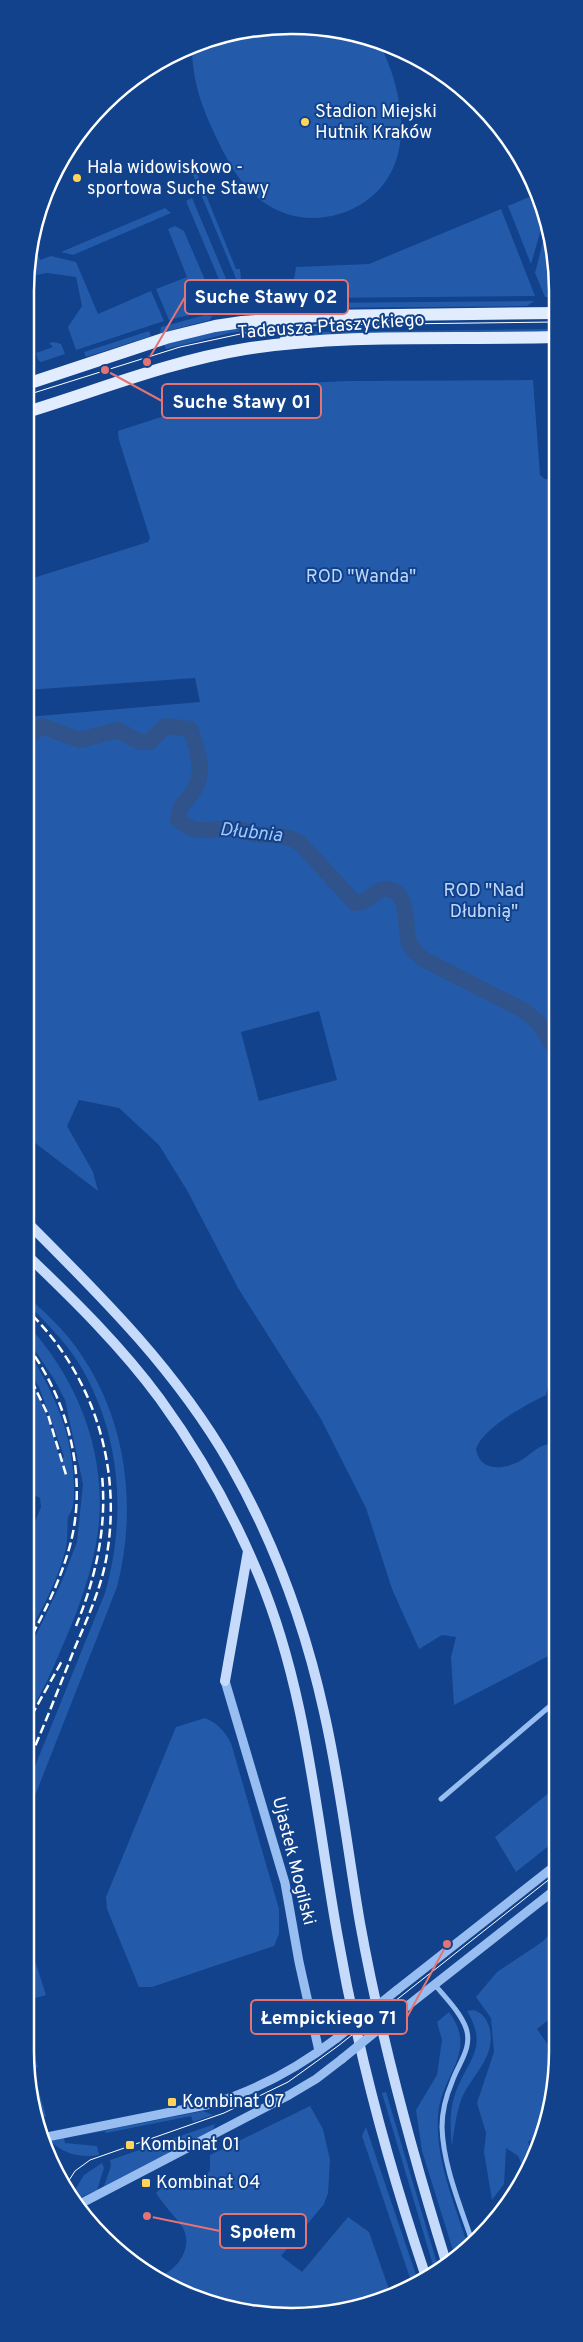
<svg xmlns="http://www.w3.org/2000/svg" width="583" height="2342" font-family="Overpass,sans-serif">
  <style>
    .green { fill: #235baa; fill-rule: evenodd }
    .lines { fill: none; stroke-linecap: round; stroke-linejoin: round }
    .river { stroke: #2f538a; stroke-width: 16 }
    .minor { stroke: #98bdf1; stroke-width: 5 }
    .tertiary { stroke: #98bdf1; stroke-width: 9 }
    .secondary { stroke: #c6dbfc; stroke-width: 10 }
    .primary { stroke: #e2ecff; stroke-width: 12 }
    .tram { stroke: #fff; stroke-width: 1 }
    .rail { stroke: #fff; stroke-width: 2.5; stroke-dasharray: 9 4; stroke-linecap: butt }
    .tertiary-bridge { stroke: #98bdf1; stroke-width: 9 }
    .poi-dot { fill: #ffd558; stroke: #11428b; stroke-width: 2 }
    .labels { text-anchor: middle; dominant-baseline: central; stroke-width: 4; stroke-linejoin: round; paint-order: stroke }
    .poi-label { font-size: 18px; fill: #fff; stroke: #11428b; text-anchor: start }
    .street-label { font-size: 18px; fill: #fff; stroke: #11428b }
    .park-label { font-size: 18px; fill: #bfd8fc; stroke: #11428b }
    .water-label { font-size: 19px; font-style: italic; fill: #a4c7f9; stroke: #11428b }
    .rim { fill: none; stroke: #fff; stroke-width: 2.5 }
    .leader { fill: none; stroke: #e47373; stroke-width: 2 }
    .callout-dot { fill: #e47373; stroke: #11428b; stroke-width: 2 }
    .callout { fill: #11428b; stroke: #e47373; stroke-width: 2 }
    .callout-label { font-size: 19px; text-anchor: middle; font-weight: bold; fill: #fff }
  </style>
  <rect width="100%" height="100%" fill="#11428b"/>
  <!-- green -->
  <path class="green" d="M327,27L379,43C396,75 407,119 398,154C383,215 305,238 258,198C235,179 223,152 211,126C200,103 192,75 192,49L223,34Z
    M195,168L236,269H240L241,279L237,281L191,170Z
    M529,197L542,226L531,264L508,206Z
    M192,198L232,293L234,297L230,299L226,296L186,201Z
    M165,208L171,213L73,255L61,252Z
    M501,209L535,296L318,298L268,301L271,291L278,292L293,286L296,267L369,264Z
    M175,226L184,231L217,308L169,320L156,289L187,277L168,229Z
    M545,233L556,257V297H545L535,273Z
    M35,248L40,260L51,256L76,262L98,314L151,291L164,321L76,350L68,327L82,306L76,277L47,273L27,277L29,251Z
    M534,301L527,306L308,308L237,315L234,313L244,308L310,303Z
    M205,315L212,316L210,320L160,333L161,327Z
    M294,324L230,333L166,349L164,344C207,332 249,325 294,324Z
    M551,329L552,333L310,337V332Z
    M149,331L151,336L86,357L84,352Z
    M54,342L61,344L65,354L41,362L38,360L36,353L53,347L49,343Z
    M533,380L540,475L545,479H556V1355L546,1395C525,1405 483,1428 476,1449C480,1472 503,1470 520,1461C531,1455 542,1440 556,1445V1652L454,1705L451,1657L456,1637L442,1635L419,1649L392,1589L366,1508L321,1419L238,1288L188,1192L159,1145L119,1108L79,1100L67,1126L93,1172L98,1191L26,1136L27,717L200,702L195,678L27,690V580L148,542L150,538L119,440L118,431L260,385L349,381ZM319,1011L337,1080L259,1101L241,1032Z
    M26,1295C41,1309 56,1322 69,1338C125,1408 139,1501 117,1587L25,1821V1791L105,1593C127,1516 121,1432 78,1362C64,1340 44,1321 26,1302Z
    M26,1323C81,1382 111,1463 96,1544C90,1576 79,1608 66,1638C54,1666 42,1695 25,1720L26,1656L62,1581L77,1542L83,1484L65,1400L54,1379L26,1337Z
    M26,1348C54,1392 72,1431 74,1484C74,1495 75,1508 68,1517C67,1528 68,1538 66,1548C58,1581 41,1610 26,1639V1544L41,1507L40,1498L26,1491V1374C42,1399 52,1428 59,1457L63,1458L64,1456L39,1387L26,1366Z
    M205,1718C218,1724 224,1730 231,1743L279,1909V1934L274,1946L152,1987H139L107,1909L106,1897L176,1727Z
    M556,1787V1840L516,1872L495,1837Z
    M556,1928V2014L537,2029L556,2056V2086L539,2134L528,2142L533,2152L526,2174L518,2156L506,2148L504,2184L492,2200L484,2152L486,2133L477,2103L494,2052L491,2018L476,1997L497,1972L542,1942Z
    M25,1930L46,1995L25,2001Z
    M474,2010C482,2013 486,2018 489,2026C498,2057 471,2075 461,2100C456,2115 454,2131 452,2146C450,2127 449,2108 457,2089C470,2057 488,2047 467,2011Z
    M449,2012C479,2053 441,2073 438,2116C435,2159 455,2205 468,2246L456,2260L422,2151L416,2110L437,2075L442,2040L437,2022Z
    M25,2031L38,2067L29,2070L31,2075L34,2074L46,2116L39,2119L25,2051Z
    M386,2092L439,2270L435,2272L382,2093Z
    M310,2106L323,2129L330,2160L328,2193L324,2204L281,2256L302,2272L348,2217L369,2232L391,2295L377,2303L274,2316L173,2289L157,2277C176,2272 194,2248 183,2228C175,2216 164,2206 156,2193C170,2178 183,2176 203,2181L210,2170V2155Z
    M203,2111L213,2115L193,2122L191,2116L106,2133L105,2131L76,2136Z
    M215,2124L213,2130L104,2186L111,2166L110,2160Z
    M366,2127L418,2281L412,2284L362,2136Z
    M64,2138L65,2143L97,2146L99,2155C80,2158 64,2154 50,2141Z
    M102,2163L104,2168L97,2190L75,2200L72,2195L84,2175Z"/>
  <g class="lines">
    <!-- river -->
    <path class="river" d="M27,737L42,726L80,740L118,730L140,742H150L165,726L190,729C197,746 206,772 194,790C186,803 179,803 178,820C199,838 214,826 238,829C243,830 248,833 253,834C270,836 284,834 299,842L355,903C369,904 376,886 389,889C412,895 403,928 410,945C412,950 419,955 423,959L523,1010L538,1022L556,1050"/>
    <!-- minor -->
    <path class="minor" d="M441,1799L556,1701
      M435,1985C446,1998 460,2012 466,2028C473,2048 458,2064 452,2082C446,2096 442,2111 442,2127C443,2165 460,2205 472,2241"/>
    <!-- tertiary -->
    <path class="tertiary" d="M225,1681L285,1883L299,1962L319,2051
      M397,1990L556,1865
      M401,2011L556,1889
      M42,2138L211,2104C258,2090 298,2068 337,2038
      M78,2205L289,2095L316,2079L342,2059"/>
    <!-- secondary -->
    <path class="secondary" d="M26,1221C102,1297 176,1370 230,1464C274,1541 305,1626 324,1712C340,1782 348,1853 360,1923C381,2039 412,2153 447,2265
      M26,1254C73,1299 121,1346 160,1399C200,1454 233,1513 259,1576C307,1691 316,1817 338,1938C358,2053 389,2167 426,2277
      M225,1681L248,1551"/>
    <!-- primary -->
    <path class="primary" d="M285,341L299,336L304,331L302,322L292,318
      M27,384L166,338L215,326L242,322L318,316L556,313
      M27,412C99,390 171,361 245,349C348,333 452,340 556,337"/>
    <!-- tram -->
    <path class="tram" d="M27,395L180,347L259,330L316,325L556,322
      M66,2185L75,2171L90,2160L224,2113L288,2082L338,2046L556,1874"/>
    <!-- rail -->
    <path class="rail" d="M26,1369L48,1415L67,1478
      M76,1626C96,1577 107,1528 102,1475
      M26,1646C43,1615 59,1584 69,1549C89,1480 69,1400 26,1344
      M25,1727L62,1661
      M25,1769C43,1729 58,1690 74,1650C87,1619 102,1587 107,1554C122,1464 92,1372 26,1309"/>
    <!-- tertiary-bridge -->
    <path class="tertiary-bridge" d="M337,2038L397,1990
      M342,2059L401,2011"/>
  </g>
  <!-- markers -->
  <g class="poi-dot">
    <circle cx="305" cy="122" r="5"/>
    <circle cx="77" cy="178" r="5"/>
    <rect x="167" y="2097" width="10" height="10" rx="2.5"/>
    <rect x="125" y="2140" width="10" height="10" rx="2.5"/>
    <rect x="141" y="2178" width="10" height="10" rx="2.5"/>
  </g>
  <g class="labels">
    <!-- poi labels -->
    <g class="poi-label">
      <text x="315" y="112">Stadion Miejski<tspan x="315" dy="21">Hutnik Kraków</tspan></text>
      <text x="87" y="168">Hala widowiskowo -<tspan x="87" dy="21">sportowa Suche Stawy</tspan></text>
      <text x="182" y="2102">Kombinat 07</text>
      <text x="140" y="2145">Kombinat 01</text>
      <text x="156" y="2183">Kombinat 04</text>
    </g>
    <!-- street labels -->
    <g class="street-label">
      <text transform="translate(331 327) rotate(-4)">Tadeusza Ptaszyckiego</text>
      <text transform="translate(293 1861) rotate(76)">Ujastek Mogilski</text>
    </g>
    <!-- park labels -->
    <g class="park-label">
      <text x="361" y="577">ROD "Wanda"</text>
      <text x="484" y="891">ROD "Nad<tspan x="484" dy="21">Dłubnią"</tspan></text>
    </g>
    <!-- water labels -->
    <g class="water-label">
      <text transform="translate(251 833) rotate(6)">Dłubnia</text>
    </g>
  </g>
  <!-- crop -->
  <path d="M0 0H583V2342H0ZM291 34H292A257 257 0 0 1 549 291V2051A257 257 0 0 1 292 2308H291A257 257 0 0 1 34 2051V291A257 257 0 0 1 291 34Z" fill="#11428b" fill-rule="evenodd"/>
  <path class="rim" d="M291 34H292A257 257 0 0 1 549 291V2051A257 257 0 0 1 292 2308H291A257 257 0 0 1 34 2051V291A257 257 0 0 1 291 34Z"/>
  <!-- callouts -->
  <path class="leader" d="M147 362L185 297M105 370L162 401M447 1944L407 2017M147 2216L220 2231"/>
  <g class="callout-dot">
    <circle cx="147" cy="362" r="5"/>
    <circle cx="105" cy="370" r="5"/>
    <circle cx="447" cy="1944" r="5"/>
    <circle cx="147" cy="2216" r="5"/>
  </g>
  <g class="callout">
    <rect x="185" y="280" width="163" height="34" rx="5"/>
    <rect x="162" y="384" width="159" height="34" rx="5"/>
    <rect x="251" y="2000" width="156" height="34" rx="5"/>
    <rect x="220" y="2214" width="86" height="34" rx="5"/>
  </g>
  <g class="callout-label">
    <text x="266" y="303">Suche Stawy 02</text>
    <text x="242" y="408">Suche Stawy 01</text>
    <text x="329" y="2024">Łempickiego 71</text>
    <text x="263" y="2238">Społem</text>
  </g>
</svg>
